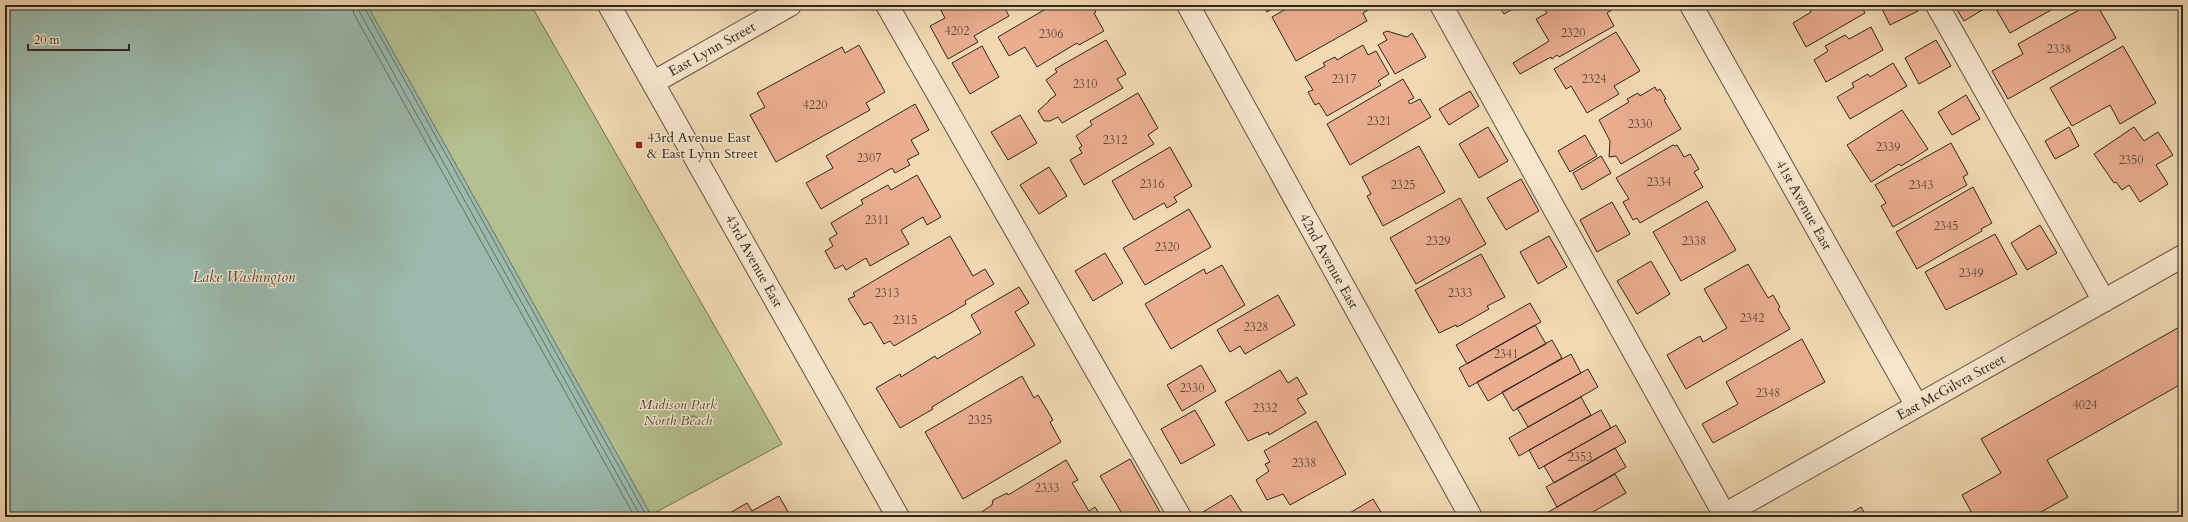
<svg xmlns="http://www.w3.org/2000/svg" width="2188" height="522" font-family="Cardo,serif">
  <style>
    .green { fill: #b5c090; stroke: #727357 }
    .water { fill: #9bbaad; stroke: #707f74 }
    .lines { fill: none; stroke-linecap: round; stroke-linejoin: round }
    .shore { stroke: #657066; stroke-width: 1 }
    .building { fill: #eaad90; stroke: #2f261e }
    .minor-casing { stroke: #605343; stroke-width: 24 }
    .minor { stroke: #f6e6ce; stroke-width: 22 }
    .tree { fill: #988b70 }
    .poi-dot { fill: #8f2418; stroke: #f6e6ce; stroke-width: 1.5 }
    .labels { text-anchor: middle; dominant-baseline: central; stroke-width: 3; stroke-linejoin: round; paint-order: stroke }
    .number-label { font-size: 12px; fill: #5e483a }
    .street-label { font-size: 14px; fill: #2f261e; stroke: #f6e6ce }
    .poi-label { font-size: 14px; fill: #2f261e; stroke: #f6e6ce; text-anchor: start }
    .park-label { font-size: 14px; font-style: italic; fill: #504c3a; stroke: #f6e6ce }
    .water-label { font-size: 15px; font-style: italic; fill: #4a4b42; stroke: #f6e6ce }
  </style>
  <rect width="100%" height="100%" fill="#f1d9b3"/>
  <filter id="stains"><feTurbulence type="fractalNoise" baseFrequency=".005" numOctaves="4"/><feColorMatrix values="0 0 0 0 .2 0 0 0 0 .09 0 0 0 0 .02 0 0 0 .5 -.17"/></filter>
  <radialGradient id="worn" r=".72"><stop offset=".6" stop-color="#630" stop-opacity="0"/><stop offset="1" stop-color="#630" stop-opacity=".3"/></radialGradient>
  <!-- green -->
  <path class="green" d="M367,5H531L782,444L651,515Z"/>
  <!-- water -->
  <path class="water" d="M5,5H367L651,515L648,517H5Z"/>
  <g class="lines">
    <!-- shore -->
    <path class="shore" d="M352,5L354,14L635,517
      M358,5L359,11L641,517
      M363,5L647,517"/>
  </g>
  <!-- building -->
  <path class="building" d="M938,5H1003L1009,16L974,36L978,42L948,59L930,26L945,18Z
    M1047,5H1092L1096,12L1094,13L1104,31L1079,45L1077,43L1037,67L1025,47L1009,56L998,37L1049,7Z
    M1263,5H1278L1267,12Z
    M1293,5H1377L1363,13L1367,21L1296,61L1272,17Z
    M1498,5H1525L1518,10L1516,7L1504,14Z
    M1547,5H1613L1615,8L1607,13L1614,26L1559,57L1557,55L1552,59L1551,57L1520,74L1513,63L1549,41L1536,19L1547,13L1543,7Z
    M1817,5H1865L1862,7L1865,13L1806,47L1793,23L1811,12L1810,9Z
    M1880,5H1914L1918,11L1890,25Z
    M1954,5H1988L1989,6L1964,21Z
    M1998,5H2060L2010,33L1996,9L1999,7Z
    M2088,5H2097L2116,38L2008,99L1992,71L2023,54L2018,44Z
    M1871,27L1883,50L1826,82L1814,60L1828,51L1825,46L1845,35L1849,39Z
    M1387,31L1407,37L1412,33L1426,57L1395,74L1378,45L1387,40L1383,33Z
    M1616,32L1640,71L1614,86L1619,94L1587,113L1571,86L1566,89L1554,69Z
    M1106,40L1126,74L1117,79L1123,88L1062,123L1058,117L1050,121H1044L1038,111L1049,101V100L1056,95L1046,80L1057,72L1055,69Z
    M1936,40L1951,66L1919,84L1905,58Z
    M859,45L885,92L866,103L870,110L776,162L750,115L765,107L757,93L842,47L845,53Z
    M1363,45L1368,55L1376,51L1389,74L1378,81L1381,85L1327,116L1319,103L1315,105L1308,92L1313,90L1305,77L1325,66L1323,63L1335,57L1337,60Z
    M982,46L999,77L970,94L952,63Z
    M2123,46L2156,103L2120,124L2110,105L2072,126L2050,88Z
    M1893,63L1907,86L1850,119L1837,97L1854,87L1852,83L1868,74L1870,77Z
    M1403,79L1414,98L1408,101L1410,104L1420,99L1431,117L1350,165L1327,124Z
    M1655,87L1657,91L1660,89L1666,99L1664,100L1681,129L1621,164L1616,156L1609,157L1610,141L1599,120L1629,102L1627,99L1638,93L1640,96Z
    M1470,91L1479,106L1449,125L1439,109Z
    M1138,93L1158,128L1148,135L1154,144L1084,185L1070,160L1082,153L1079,148L1082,146L1076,136L1092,125L1090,121Z
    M1966,95L1980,119L1952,135L1938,112Z
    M915,104L929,130L911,140L919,154L907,160L910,165L895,173L892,168L821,209L806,183L833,168L826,156Z
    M1902,110L1928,149L1901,166L1899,164L1871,182L1847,145Z
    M1020,115L1037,143L1008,160L991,132Z
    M1488,127L1508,161L1479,178L1459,144Z
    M2069,127L2079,146L2055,159L2045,141Z
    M2134,127L2144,141L2158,132L2173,155L2156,165L2168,184L2140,202L2129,185L2122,190L2116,182L2114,183L2094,154Z
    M1585,135L1597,156L1570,172L1558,151Z
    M1951,143L1968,174L1963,177L1967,185L1893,227L1881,206L1886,203L1875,185Z
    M1673,145L1675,146L1677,145L1684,157L1690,154L1699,169L1694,172L1703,187L1640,223L1637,218L1633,220L1623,202L1629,199L1616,178Z
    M1419,146L1445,192L1383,226L1367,196L1371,194L1362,177Z
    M1170,147L1192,186L1174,197L1177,202L1167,208L1164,203L1134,220L1112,181Z
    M1601,156L1611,173L1582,190L1573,173Z
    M1049,167L1067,196L1039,214L1020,185Z
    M917,175L941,217L927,225L923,217L901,230L909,244L870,266L866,258L846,270L843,265L835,269L825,251L833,246L829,239L837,234L831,223L863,204L861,200L888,185L891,190Z
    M1521,179L1539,211L1506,230L1487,198Z
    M1973,187L1992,223L1981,229L1982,231L1917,269L1896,232Z
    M1460,198L1486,244L1416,284L1390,238Z
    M1707,201L1736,250L1681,281L1653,232Z
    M1612,202L1630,234L1597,252L1580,220Z
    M1189,209L1211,247L1145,285L1123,248Z
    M2040,225L2057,253L2027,270L2011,243Z
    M1995,234L2017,274L1946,310L1925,272Z
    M950,236L973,276L985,269L994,284L965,301L966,304L894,346L890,341L884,344L871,322L864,325L848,299L855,296L853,293Z
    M1549,236L1567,267L1538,284L1520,252Z
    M1105,253L1123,283L1093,301L1075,271Z
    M1481,254L1505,297L1487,306L1489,309L1457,327L1456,325L1439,333L1415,290Z
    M1651,261L1670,294L1637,314L1617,281Z
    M1748,264L1768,298L1773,295L1780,307L1778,309L1790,329L1686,389L1667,355L1700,336L1703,342L1727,328L1704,289Z
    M1222,265L1245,305L1171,349L1145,304L1204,269L1206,274Z
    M1019,287L1029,303L1015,312L1035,345L932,407L933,409L900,428L876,388L900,374L901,377L935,356L937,359L981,333L971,315Z
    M1278,295L1295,325L1245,354L1240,346L1230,352L1217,330Z
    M1530,303L1541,322L1467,364L1456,345Z
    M1535,325L1546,344L1469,387L1459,368Z
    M2183,325V383L2047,460L2068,497L2032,517H2024L2023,515L2018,517H1974L1962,495L2001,473L1981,439Z
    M1802,339L1825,382L1713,443L1702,424L1738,404L1726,382Z
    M1552,340L1562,358L1488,401L1477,382Z
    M1571,354L1581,373L1513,411L1502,392Z
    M1201,365L1216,391L1182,411L1167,385Z
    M1588,369L1598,387L1528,427L1517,408Z
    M1280,370L1288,383L1297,377L1307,394L1297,399L1306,413L1269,435L1268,432L1248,441L1225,402Z
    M1022,376L1034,398L1038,395L1053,420L1050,422L1061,442L963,499L925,432Z
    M1581,397L1591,415L1519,456L1509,438Z
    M1195,410L1215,445L1181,464L1161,429Z
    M1601,410L1611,428L1539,469L1529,450Z
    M1316,421L1346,474L1290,505L1283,494L1267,500L1256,480L1269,471L1265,464L1270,462L1264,451Z
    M1616,425L1626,442L1554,483L1544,466Z
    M1615,448L1626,467L1557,507L1546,487Z
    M1130,459L1160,512L1152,517H1124L1100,476Z
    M1066,460L1078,480L1072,483L1089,511L1095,507L1101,517H983L980,513L992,505L993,500L1007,493L1008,495Z
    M1615,474L1626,493L1584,517H1547L1545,514Z
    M1231,495L1245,517H1199L1198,515Z
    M779,496L791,517H723L747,503L752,511Z
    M1373,499L1384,517H1343Z
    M1861,507L1867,517H1845Z"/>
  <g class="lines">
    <!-- minor casing -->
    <g class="minor-casing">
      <path id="minor" d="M609,5L898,517
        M887,5L1180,517
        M1188,5L1471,517
        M1441,5L1724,514
        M1691,5L1917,406
        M1937,5L2104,301
        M654,82L790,5
        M1720,517L2183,256"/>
    </g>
    <!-- minor -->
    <use href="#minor" class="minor"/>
  </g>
  <!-- trees -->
  <circle class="tree" cx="693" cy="421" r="6"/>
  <!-- markers -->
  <rect class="poi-dot" x="635" y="141" width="8" height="8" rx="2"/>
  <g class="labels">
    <!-- number labels -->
    <g class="number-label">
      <text x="957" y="31">4202</text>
      <text x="1573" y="33">2320</text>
      <text x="1051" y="34">2306</text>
      <text x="2059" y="49">2338</text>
      <text x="1344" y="79">2317</text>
      <text x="1594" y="79">2324</text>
      <text x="1085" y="84">2310</text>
      <text x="815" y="105">4220</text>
      <text x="1379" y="121">2321</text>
      <text x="1640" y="124">2330</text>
      <text x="1115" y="140">2312</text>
      <text x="1888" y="147">2339</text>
      <text x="869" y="158">2307</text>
      <text x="2131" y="160">2350</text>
      <text x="1659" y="182">2334</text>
      <text x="1152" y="184">2316</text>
      <text x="1403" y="185">2325</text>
      <text x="1921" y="185">2343</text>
      <text x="877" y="220">2311</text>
      <text x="1946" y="226">2345</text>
      <text x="1438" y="241">2329</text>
      <text x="1694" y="241">2338</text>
      <text x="1167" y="247">2320</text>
      <text x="1971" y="273">2349</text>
      <text x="887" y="293">2313</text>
      <text x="1460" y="293">2333</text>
      <text x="1752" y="318">2342</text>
      <text x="905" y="320">2315</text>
      <text x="1256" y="327">2328</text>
      <text x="1506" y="354">2341</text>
      <text x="1192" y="388">2330</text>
      <text x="1768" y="393">2348</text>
      <text x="2085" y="405">4024</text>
      <text x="1265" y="408">2332</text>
      <text x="980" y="420">2325</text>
      <text x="1580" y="457">2353</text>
      <text x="1304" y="463">2338</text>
      <text x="1047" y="488">2333</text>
    </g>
    <!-- street labels -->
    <g class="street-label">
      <text transform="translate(712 49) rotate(-29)">East Lynn Street</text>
      <text transform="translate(1804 205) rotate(61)">41st Avenue East</text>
      <text transform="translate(754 261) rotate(61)">43rd Avenue East</text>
      <text transform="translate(1329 261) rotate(61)">42nd Avenue East</text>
      <text transform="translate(1951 387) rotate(-29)">East McGilvra Street</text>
    </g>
    <!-- poi labels -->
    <g class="poi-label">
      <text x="647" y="137">43rd Avenue East<tspan x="647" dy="16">&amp; East Lynn Street</tspan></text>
    </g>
    <!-- park labels -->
    <g class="park-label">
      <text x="678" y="404">Madison Park<tspan x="678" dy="16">North Beach</tspan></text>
    </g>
    <!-- water labels -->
    <g class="water-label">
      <text x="244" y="277">Lake Washington</text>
    </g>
  </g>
  <!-- margin -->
  <rect width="2188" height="522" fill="none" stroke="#f1d9b3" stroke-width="20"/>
  <rect x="6" y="6" width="2176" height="510" fill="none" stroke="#2f261e" stroke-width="2"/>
  <rect x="10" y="10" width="2168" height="502" fill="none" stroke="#2f261e"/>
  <!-- scale -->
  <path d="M28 44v6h101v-6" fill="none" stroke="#2f261e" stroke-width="2"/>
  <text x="34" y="44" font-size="12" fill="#2f261e" stroke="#f6e6ce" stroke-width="3" paint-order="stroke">20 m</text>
  <rect width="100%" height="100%" filter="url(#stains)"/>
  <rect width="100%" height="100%" fill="url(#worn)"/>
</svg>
